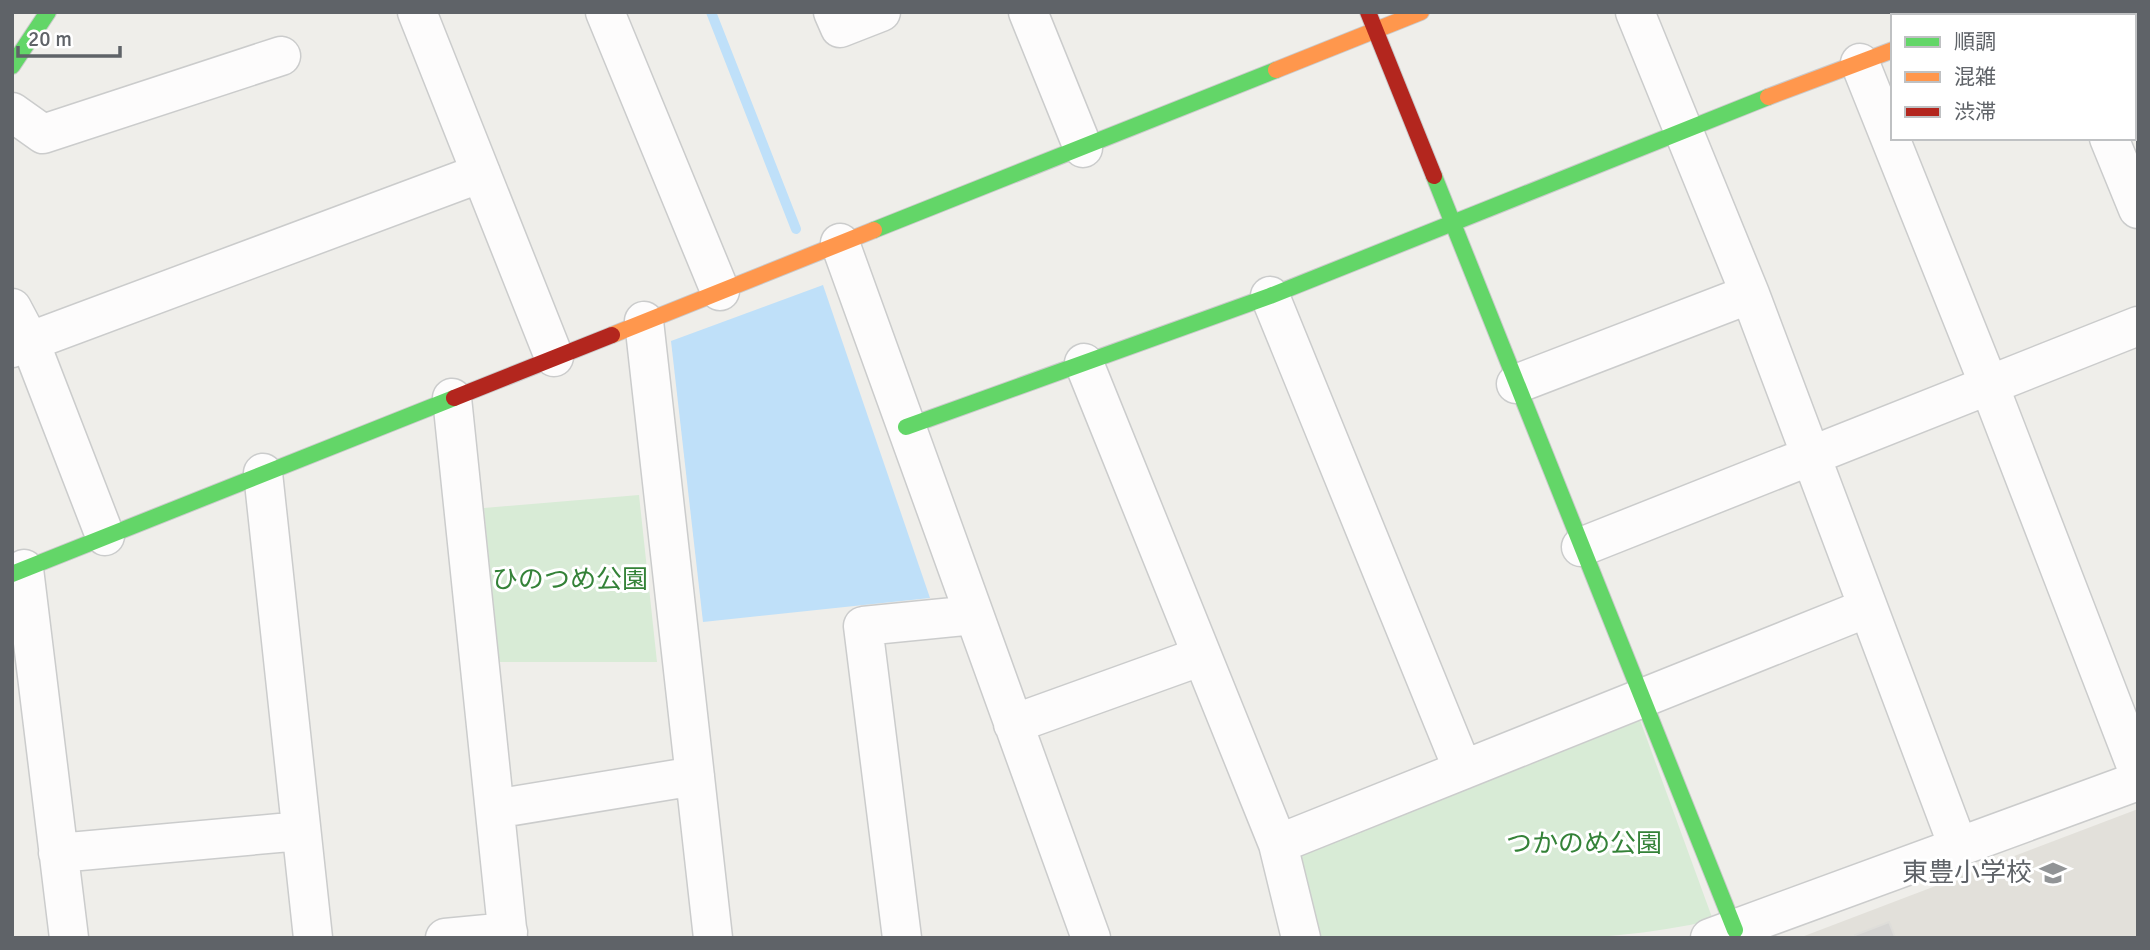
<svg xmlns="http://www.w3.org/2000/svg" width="2150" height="950" font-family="Signika,'Noto Sans JP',sans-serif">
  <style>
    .education { fill: #e2e0da }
    .green { fill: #d8ebd6 }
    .water { fill: #bfe0f9 }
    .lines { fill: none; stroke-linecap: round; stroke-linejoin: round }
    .stream { stroke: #bfe0f9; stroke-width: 10 }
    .building { fill: #d6d5d3; stroke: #deddd9; stroke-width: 2 }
    .street-casing { stroke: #cbcccc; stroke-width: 41 }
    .fast-casing { stroke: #cacacb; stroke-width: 18 }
    .slow-casing { stroke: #cacacb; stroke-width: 18 }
    .jam-casing { stroke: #cacacb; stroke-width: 18 }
    .street { stroke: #fdfcfc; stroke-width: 38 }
    .fast { stroke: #63d668; stroke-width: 16 }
    .slow { stroke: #ff974d; stroke-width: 16 }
    .jam { stroke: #b3261e; stroke-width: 16 }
    .labels { text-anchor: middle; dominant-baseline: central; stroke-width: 6; stroke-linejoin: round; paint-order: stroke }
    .park-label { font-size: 26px; fill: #348238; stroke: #fff }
    .poi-label { font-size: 26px; fill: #5f6368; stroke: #fff; text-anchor: end }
  </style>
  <rect width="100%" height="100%" fill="#efeeea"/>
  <!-- education -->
  <path class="education" d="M2138,809V938H1799Z"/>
  <!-- green -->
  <path class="green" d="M639,495L657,662H499L484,508Z
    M1640,720L1713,920C1585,950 1449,938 1317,938L1295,855Z"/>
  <!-- water -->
  <path class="water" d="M823,285L930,598L703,622L671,341Z"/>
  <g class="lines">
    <!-- stream -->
    <path class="stream" d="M711,12L796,229"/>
  </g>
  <!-- building -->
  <path class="building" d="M1889,922L1895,937L1856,938L1855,935Z"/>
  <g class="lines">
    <!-- street casing -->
    <g class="street-casing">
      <path id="street" d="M417,12L554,357
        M605,12L720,291
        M833,12L840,28L881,12
        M1028,12L1083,148
        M1635,12L1750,294L1958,846
        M2059,12L2061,16
        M1982,16L1992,12
        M1860,63L1989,385L2138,771
        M12,112L43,134L281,56
        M2109,138L2138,209
        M840,243L1091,938
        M1270,296L1463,770
        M12,308L30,342L105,536
        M644,321L713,938
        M12,348L481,173
        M1084,363L1278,844L1301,938
        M1516,384L1750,294
        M452,398L508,938
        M263,473L313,938
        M1581,547L2138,326
        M24,569L69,938
        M1013,724L1202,656
        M495,809L695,776
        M1278,844L1867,608
        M58,853L301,831
        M445,938L508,932
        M902,938L863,626L974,615
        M1710,938L2138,781"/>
    </g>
    <!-- fast casing -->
    <g class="fast-casing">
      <path id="fast" d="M12,66L48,12
        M1434,176L1735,930
        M874,230L1276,70
        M906,427L1270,296L1768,97
        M12,574L454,398"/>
    </g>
    <!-- slow casing -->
    <g class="slow-casing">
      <path id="slow" d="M1276,70L1421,12
        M1768,97L1893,50
        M612,335L874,230"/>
    </g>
    <!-- jam casing -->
    <g class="jam-casing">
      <path id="jam" d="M1368,12L1434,176
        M454,398L612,335"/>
    </g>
    <!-- street -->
    <use href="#street" class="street"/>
    <!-- fast -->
    <use href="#fast" class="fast"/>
    <!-- slow -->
    <use href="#slow" class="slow"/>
    <!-- jam -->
    <use href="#jam" class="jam"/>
  </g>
  <!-- icons -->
  <defs>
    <g id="school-bare" transform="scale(2.1)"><path d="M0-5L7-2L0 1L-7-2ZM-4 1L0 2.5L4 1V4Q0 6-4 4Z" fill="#919496" stroke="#fff" stroke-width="2.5" paint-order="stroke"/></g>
  </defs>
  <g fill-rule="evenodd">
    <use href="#school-bare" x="2053" y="873"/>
  </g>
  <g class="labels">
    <!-- park labels -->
    <g class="park-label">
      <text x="570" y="580">ひのつめ公園</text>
      <text x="1584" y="844">つかのめ公園</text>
    </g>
    <!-- poi labels -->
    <g class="poi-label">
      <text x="2032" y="873">東豊小学校</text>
    </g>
  </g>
  <!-- border -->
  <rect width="2150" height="950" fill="none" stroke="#5f6368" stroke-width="28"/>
  <!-- legend -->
  <rect x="1891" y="14" width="245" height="126" fill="#ffffff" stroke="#bfc1c3" stroke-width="2"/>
  <rect x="1905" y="37" width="35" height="10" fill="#63d668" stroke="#bfc1c3" stroke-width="2"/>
  <text x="1954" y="49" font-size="21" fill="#5f6368">順調</text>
  <rect x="1905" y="72" width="35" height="10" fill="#ff974d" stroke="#bfc1c3" stroke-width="2"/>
  <text x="1954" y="84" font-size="21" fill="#5f6368">混雑</text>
  <rect x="1905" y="107" width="35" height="10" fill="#b3261e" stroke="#bfc1c3" stroke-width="2"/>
  <text x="1954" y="119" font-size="21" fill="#5f6368">渋滞</text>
  <!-- scale -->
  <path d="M18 46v10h102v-10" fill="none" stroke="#5f6368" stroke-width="3.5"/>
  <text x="28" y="46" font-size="21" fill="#5f6368" stroke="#ffffff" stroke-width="5" paint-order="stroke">20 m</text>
</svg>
